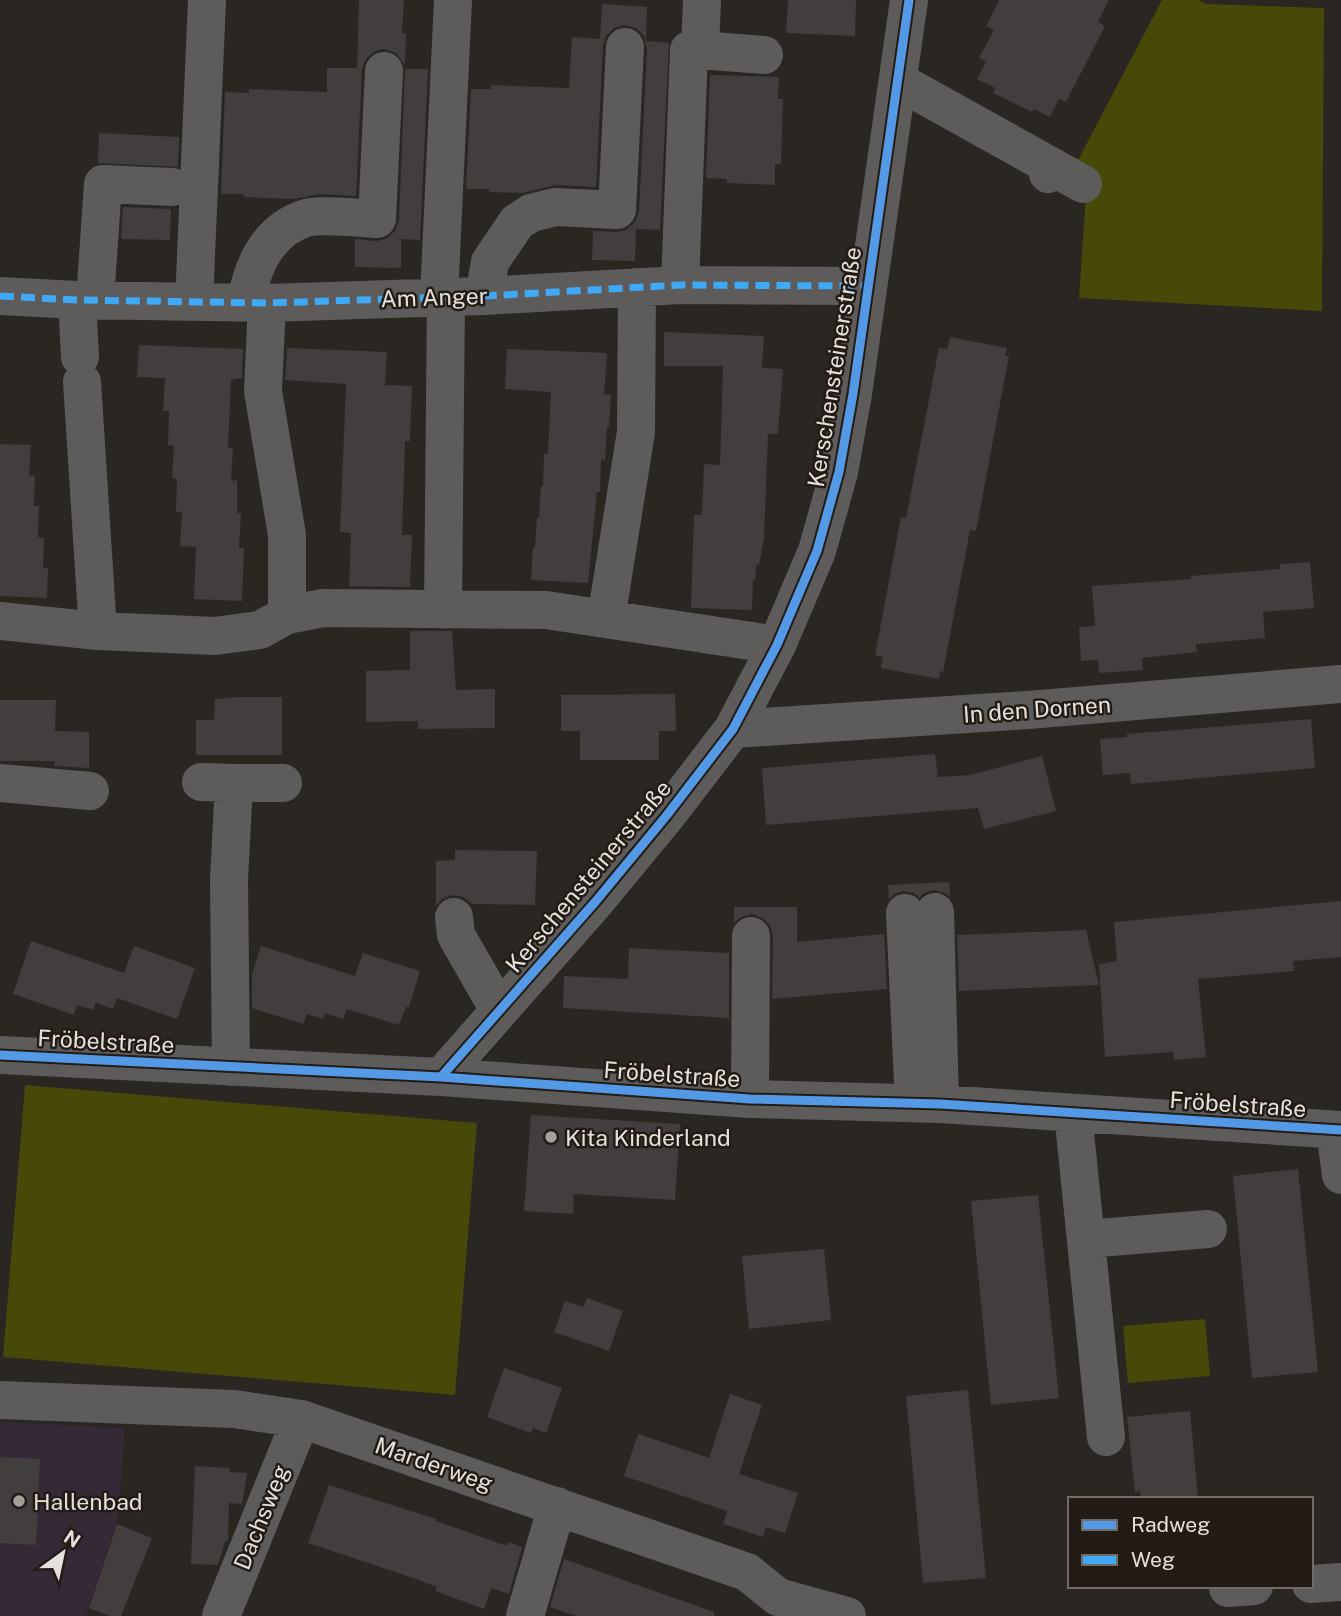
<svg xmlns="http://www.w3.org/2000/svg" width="1341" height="1616" font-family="'Public Sans',sans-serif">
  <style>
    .education { fill: #342934 }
    .green { fill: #474909 }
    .building { fill: #423e3d }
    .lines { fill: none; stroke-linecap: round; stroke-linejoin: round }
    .minor { stroke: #5e5c5b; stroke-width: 38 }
    .quiet { stroke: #3fa9f5; stroke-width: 7; stroke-dasharray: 14 7; stroke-linecap: butt }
    .cycleway-casing { stroke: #231c16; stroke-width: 13 }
    .cycleway { stroke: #5399e6; stroke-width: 9 }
    .poi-dot { fill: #a49f9b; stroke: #231c16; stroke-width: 2.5 }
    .labels { text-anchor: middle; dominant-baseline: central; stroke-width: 5; stroke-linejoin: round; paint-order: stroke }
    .street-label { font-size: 23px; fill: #e5e0dc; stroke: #231c16 }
    .poi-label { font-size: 23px; fill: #e5e0dc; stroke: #231c16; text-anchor: start }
  </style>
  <rect width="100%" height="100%" fill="#2a2622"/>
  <!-- education -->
  <path class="education" d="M0,1422L125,1428L118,1519L86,1616H0Z"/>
  <!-- green -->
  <path class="green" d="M1162,0H1199L1206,4L1324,8L1322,311L1079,298L1086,194L1076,164Z
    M25,1085L477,1123L455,1395L3,1357Z
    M1205,1319L1210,1376L1128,1383L1123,1326Z"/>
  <!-- building -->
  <path class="building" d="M359,0H404L402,33H406L405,66L396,53L384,49L375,51L366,59L362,69L356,196L320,194L294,199L244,197V194H221L225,92L249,93V89L327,92V68H357Z
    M788,0H856L855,36L786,33Z
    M999,0H1109L1098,22L1105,26L1066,102L1059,99L1050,117L1034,109L1032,112L993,93L995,88L977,79L986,61L979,58L994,30L986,26Z
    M602,4L647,7L646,41L669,43L660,230L636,229L635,261L592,260L593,231L616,232L626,230L635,222L639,212L647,48L644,36L636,28L625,25L614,28L606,36L603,45L596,187L556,185L522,193L489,192V189H466L471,89H491V85L569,88L572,37L600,39Z
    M405,69H428L420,240L401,239V268L355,267V239L376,241L386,239L395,231L399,221Z
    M710,75L779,77L778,99H783L781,164H775V185L727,183V179L706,178Z
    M99,133L179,137L178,167L98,163Z
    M123,207L171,209L170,240L121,239Z
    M664,332L764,336L762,368L783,369L778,434H768L764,538L759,565H756L755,579H753L752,610L691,608L694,515H702L704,464L720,465L723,366H664Z
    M950,337L1007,348L1005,356H1009L976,531L970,530L943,672L940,671L939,679L881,668L883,657L875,655L901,517L906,518L939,348L947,349Z
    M139,345L243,349L242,378L231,380L228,448H233L231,481L237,480V513L241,514L239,548H244L242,601L194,599L196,547L180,546L182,512H176L177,479L172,478L174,446L168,445L169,411H163L165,378L137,377Z
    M287,348L387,352L385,385L412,386L410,441H405L402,535H412L410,587L349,586L351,533L340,532L346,384L285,380Z
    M507,349L607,353L604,394L611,395L609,427L607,428L605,460L601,459L600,492H597L588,583L531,580L533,547H535L537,518H539L541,486H543L544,454H548L551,392L505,389Z
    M0,444L31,445L29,475L35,476L34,506H39L38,537L44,538L43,568H48L47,598L0,596Z
    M1310,562L1314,608L1263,612L1265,638L1196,644L1197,652L1142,658L1143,670L1099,673L1098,660L1081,661L1079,627L1095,626L1092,586L1191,579V576L1280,569V564Z
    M410,631H452L456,690L495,689V728L418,729V721L366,722V671L410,670Z
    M675,694L676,731H659V760H580V731H561V695Z
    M241,697H282V755H196V720H214L215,699Z
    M0,700H56L55,731L89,732V768L55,766V761H0Z
    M1311,719L1315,768L1131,784L1130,773L1103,775L1100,739L1127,737V734Z
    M935,754L938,777L970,775L1042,756L1056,811L984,829L978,808L766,825L762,768Z
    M455,850L537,851L535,905L472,904L463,897L452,895L442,899L436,906V861L455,860Z
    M949,882L950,897L945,893L934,890L924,893L920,898L914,893L903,891L894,894L889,899L888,885Z
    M1341,901V957L1293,961L1294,971L1198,979L1206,1057L1174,1060L1173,1052L1105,1057L1099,964L1117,961L1114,922Z
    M734,907H797V942L884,934L887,989L772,999L773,936L770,926L763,918L752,914L741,917L734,923Z
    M1086,930L1099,985L959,991L957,935Z
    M31,941L124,973L134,946L195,968L177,1019L117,998L113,1009L96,1003L93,1010L77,1005L74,1015L13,994Z
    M261,946L355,976L363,953L420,971L409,1007H406L399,1025L347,1009L343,1019L325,1013L323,1019L307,1014L303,1024L252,1008V975Z
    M629,948L729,953V1018L563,1008L564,976L628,979Z
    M531,1115L680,1124L675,1200L574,1194L573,1214L524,1211Z
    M1298,1169L1318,1372L1252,1378L1233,1176Z
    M1038,1195L1059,1398L991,1405L971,1201Z
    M824,1249L831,1320L749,1329L742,1256Z
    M587,1298L623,1311L609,1351L554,1332L565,1301L584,1307Z
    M504,1368L562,1388L546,1433L533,1428L531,1433L487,1417Z
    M968,1390L986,1578L923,1583L906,1396Z
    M730,1394L762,1405L739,1474L798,1493L785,1533L766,1527L763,1537L723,1524L727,1511L624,1476L638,1434L709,1458Z
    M1190,1411L1198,1499H1141L1140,1491L1135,1492L1127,1417Z
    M0,1457L40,1459L36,1545L0,1543Z
    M195,1466L230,1468L229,1472L247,1473L242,1504L229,1503L228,1541L225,1542L218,1565L191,1564Z
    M329,1485L436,1519V1521L507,1546L508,1542L522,1547L509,1594L491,1588L484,1609L435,1591L437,1587L416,1579L308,1543Z
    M117,1524L152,1538L121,1616H110L89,1608Z
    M564,1559L714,1612V1616H577L550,1607Z"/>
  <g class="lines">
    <!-- minor -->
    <path class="minor" d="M700,50L764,55
      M898,81L1049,165L1048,174
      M1049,165L1083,184
      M680,285L689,50H700L702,0
      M0,296L77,300L267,303L484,296L680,285L867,286
      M484,296L490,262L517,222L531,213L555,207L617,210L625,47
      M439,297L453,0
      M77,300L80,357
      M95,300L103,184L172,187
      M194,302L207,0
      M246,302C252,266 268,230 306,218C321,214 360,218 377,219L384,71
      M267,303L263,391L287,535V615
      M82,382L98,631
      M443,610L446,297
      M606,619L636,432L637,287
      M0,621L98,631L215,636L260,630L287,615L323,608L546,610L777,645
      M733,729L1028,710L1341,684
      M201,782L234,783
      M0,783L90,791
      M935,912L940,1104
      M905,913L914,1103
      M454,917L456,935L499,1010
      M0,1055L441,1077L750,1099L940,1104L1341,1130
      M231,1067L229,880L234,783H283
      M441,1077L596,901L667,815L733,729L777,645L817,551L839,472L853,394L909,0
      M750,1099L751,936
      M1073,1113L1106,1437
      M1335,1130L1341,1175
      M1086,1239L1208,1229
      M0,1400L234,1409L301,1419L747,1572L778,1597L847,1616
      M1311,1584L1341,1582
      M1228,1588L1254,1586
      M221,1616L301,1419
      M525,1616L557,1506"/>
    <!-- quiet -->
    <path class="quiet" d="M0,296L77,300L267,303L484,296L680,285L867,286"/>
    <!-- cycleway casing -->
    <g class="cycleway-casing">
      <path id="cycleway" d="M0,1055L441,1077L750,1099L940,1104L1341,1130
        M441,1077L596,901L667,815L733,729L777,645L817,551L839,472L853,394L909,0"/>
    </g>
    <!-- cycleway -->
    <use href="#cycleway" class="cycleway"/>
  </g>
  <!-- markers -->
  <g class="poi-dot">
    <circle cx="551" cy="1137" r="7"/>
    <circle cx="19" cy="1501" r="7"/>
  </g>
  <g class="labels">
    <!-- street labels -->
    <g class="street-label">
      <text transform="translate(434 297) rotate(-2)">Am Anger</text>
      <text transform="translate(834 367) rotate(-81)">Kerschensteinerstraße</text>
      <text transform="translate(1037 709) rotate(-4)">In den Dornen</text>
      <text transform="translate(588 876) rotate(-50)">Kerschensteinerstraße</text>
      <text transform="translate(106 1041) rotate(3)">Fröbelstraße</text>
      <text transform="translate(672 1074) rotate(4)">Fröbelstraße</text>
      <text transform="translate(1238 1104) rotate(4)">Fröbelstraße</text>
      <text transform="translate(434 1464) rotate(19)">Marderweg</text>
      <text transform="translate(261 1517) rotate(-68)">Dachsweg</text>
    </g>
    <!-- poi labels -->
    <g class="poi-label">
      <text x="565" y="1137">Kita Kinderland</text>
      <text x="33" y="1501">Hallenbad</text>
    </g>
  </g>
  <!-- legend -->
  <rect x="1068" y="1497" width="245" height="91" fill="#231c16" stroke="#716a65" stroke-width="2"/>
  <rect x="1082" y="1520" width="35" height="10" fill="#5399e6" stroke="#716a65" stroke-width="2"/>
  <text x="1131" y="1532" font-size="21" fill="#e5e0dc">Radweg</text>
  <rect x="1082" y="1555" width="35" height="10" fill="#3fa9f5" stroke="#716a65" stroke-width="2"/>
  <text x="1131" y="1567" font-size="21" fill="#e5e0dc">Weg</text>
  <!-- north arrow -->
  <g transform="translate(63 1553) rotate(33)" stroke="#231c16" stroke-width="5" paint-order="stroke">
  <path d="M0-5L12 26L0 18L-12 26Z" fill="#e5e0dc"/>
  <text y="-10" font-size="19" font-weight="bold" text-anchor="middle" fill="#e5e0dc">N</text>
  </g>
</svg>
